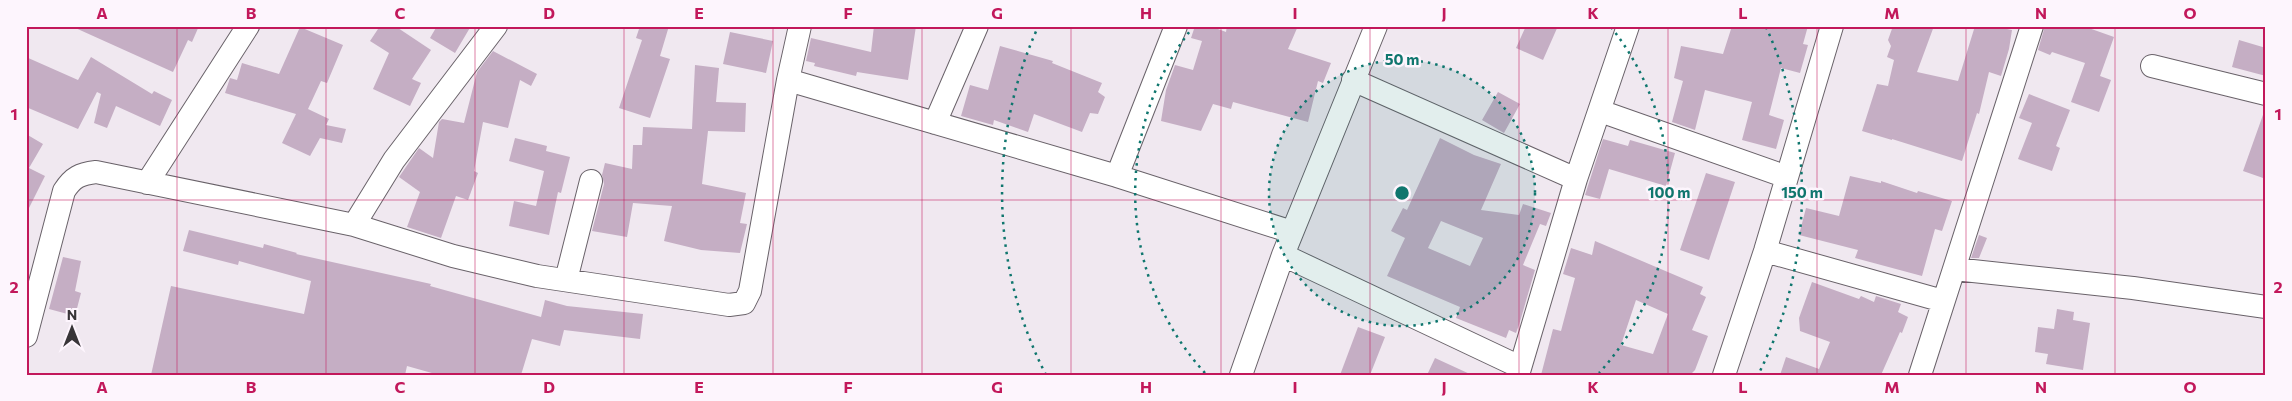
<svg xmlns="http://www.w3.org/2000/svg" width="2292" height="401" font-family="Commissioner,sans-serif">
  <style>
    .building { fill: #c5aec4; fill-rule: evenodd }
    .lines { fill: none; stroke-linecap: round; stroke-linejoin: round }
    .minor-casing { stroke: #696269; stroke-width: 24 }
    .minor { stroke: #fff; stroke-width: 22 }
    .grid { fill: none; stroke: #c2185b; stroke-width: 1; stroke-opacity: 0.55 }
    .ring { fill: none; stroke: #0f766e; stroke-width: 2.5; stroke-dasharray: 2.5 5 }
    .centre { fill: #0f766e; stroke: #fdf5fd; stroke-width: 2.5 }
    .ring-label { font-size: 15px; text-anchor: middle; font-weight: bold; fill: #0f766e; stroke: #fdf5fd; stroke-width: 5; stroke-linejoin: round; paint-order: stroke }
    .neatline { fill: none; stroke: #c2185b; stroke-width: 2 }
    .grid-label { font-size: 16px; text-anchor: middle; font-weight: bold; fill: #c2185b }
  </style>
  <rect width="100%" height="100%" fill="#f0e8f0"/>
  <!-- building -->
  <path class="building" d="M71,26H199L192,42L188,40L173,72Z
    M380,26H395L431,50L412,79L421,83L410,106L373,89L389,53L370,41Z
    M437,26H471L455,53L430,38Z
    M640,26H669L660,56L670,59L650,118L619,108L642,40L636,38Z
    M874,26H916L908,80L857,72L856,76L814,66L815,63L806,61L811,38L871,52Z
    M1195,26H1210L1226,32L1227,26H1298L1288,49L1331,63L1323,83L1318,81L1308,122L1233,102L1231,109L1213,104L1201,131L1161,121L1166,90L1175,65L1193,70L1202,41L1191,38Z
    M1526,26H1558L1543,60L1516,48Z
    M1732,26H1808L1803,44L1808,45L1800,73L1781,68L1769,115L1784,120L1776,149L1742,140L1752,102L1705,90L1695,130L1672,122L1683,81L1674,78L1681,46L1723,54Z
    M1893,26H1934L1917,72L1958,81L1975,26H1992L2012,30L2009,49L2001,76L1989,72L1979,114L1977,113L1962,161L1892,139V140L1862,131L1877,84L1888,86L1894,60L1887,57L1891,46L1888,40Z
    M2045,26H2083L2114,37L2100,76L2111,80L2099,112L2071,102L2085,63L2052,52L2050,55L2038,50Z
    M300,27L343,45L327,83L321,81L308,109L329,119L326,125L346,129L342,143L320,138L310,156L282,143L296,114L225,93L230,78L237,80L242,63L279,74Z
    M730,32L773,41L766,73L723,64Z
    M2239,40L2266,48V76L2232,67Z
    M1000,46L1053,61L1052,63L1102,83L1098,92L1105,97L1098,114L1090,113L1082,132L1034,114L1028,132L994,120L993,125L961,116L970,85L988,90Z
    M493,51L537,74L531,86L520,80L508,128L483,122L474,171L478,173L468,200L456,196L441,238L407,227L420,192L399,177L419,148L433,158L439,122L442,119L464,123L477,72Z
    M26,57L78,80L91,57L152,94L154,91L172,100L160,126L116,106L107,128L94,123L101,94L97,92L78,129L26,107Z
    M695,65L719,68L716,102L746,103L745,132L708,131L702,184L746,193L740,223L747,224L740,253L701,250L664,241L672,206L633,203L627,237L592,231L604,184L602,175L605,163L632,169L633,145H642L643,127L692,129Z
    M1498,92L1520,104L1504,133L1482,120Z
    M2029,94L2070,110L2056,146L2060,148L2052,171L2018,159L2032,123L2019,118Z
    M2264,112L2266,113V179L2243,171Z
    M26,134L43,144L29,168L45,176L26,214Z
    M515,138L547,146L546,151L570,157L561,193L558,192L549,235L509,226L514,201L536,206L544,171L509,161Z
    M1440,138L1474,155L1501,164L1481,210L1519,215L1523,204L1551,213L1546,226L1540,224L1523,265L1535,270L1519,325L1516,333L1509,330L1506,338L1456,318L1460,307L1387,276L1405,238L1391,231L1403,208L1407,210ZM1441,221L1483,238L1470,266L1428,248Z
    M1603,139L1628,146L1630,140L1675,153L1666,186L1609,169L1600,199L1585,195Z
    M1706,173L1735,182L1709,260L1680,250Z
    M1850,176L1881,183V181L1917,193L1918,191L1952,201L1942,231L1935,229L1922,276L1855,258L1858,250L1799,235L1806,208L1839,216Z
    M189,230L263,248L264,244L297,253L296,254L431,284L430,286L541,317L545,300L567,306L643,314L640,339L564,330L560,346L532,339L521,375H439L407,366L405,375H151L171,286L304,314L311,281L239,261L238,265L183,251Z
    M1979,235L1987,238L1979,258H1971Z
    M1595,241L1703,287L1700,294L1706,297L1692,330L1708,336L1695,370L1690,375H1541L1553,329L1561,331L1575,278L1563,274L1571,248L1592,255ZM1636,300L1668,314L1653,354L1621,345Z
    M63,257L81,261L75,291L81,293L75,316L49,309Z
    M1812,282L1859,299L1861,296L1874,302L1876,296L1901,304L1898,312L1908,317L1902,333L1900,332L1881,375H1780L1786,357L1819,369L1830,342L1800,331L1799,318Z
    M2057,309L2074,312L2073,320L2090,323L2083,370L2046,364L2048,354L2035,352L2038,327L2054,329Z
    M1358,327L1385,337L1370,375H1340Z
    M1435,358L1472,375H1427Z"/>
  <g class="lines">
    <!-- minor casing -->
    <g class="minor-casing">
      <path id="minor" d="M2152,66L2266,94
        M788,80L1117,176L1292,232
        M1353,80L1576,179
        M1600,111L1787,177
        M935,123L977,26
        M1117,176L1176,26
        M147,183L248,26
        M354,225L394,160L496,26
        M1765,251L1943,301
        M1283,255L1520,367
        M1954,269L2133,288L2266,307
        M566,280L591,181
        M26,336L64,191C73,177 80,174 96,172L354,225L453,256L537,276L729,305L744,303L750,291L788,80L800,26
        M1241,375L1283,255L1376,26
        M1518,375L1576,179L1628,26
        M1724,375L1765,251L1832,26
        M1920,375L2032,26"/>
    </g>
    <!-- minor -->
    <use href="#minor" class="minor"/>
  </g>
  <!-- grid -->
  <path class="grid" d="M177,26V375M326,26V375M475,26V375M624,26V375M773,26V375M922,26V375M1071,26V375M1221,26V375M1370,26V375M1519,26V375M1668,26V375M1817,26V375M1966,26V375M2115,26V375M26,200H2266"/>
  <!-- distance rings -->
  <circle cx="1402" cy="193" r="133" fill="#0f766e" fill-opacity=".12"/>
  <g class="ring">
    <circle cx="1402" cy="193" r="133"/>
    <path d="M1205 373A267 267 0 0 1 1193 27M1611 27A267 267 0 0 1 1599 373"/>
    <path d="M1046 375A400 400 0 0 1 1038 27M1766 27A400 400 0 0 1 1758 375"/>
  </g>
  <circle cx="1402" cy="193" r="8" class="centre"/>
  <g class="ring-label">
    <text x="1402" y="65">50 m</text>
    <text x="1669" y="198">100 m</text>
    <text x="1802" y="198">150 m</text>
  </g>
  <!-- border -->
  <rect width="2292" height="401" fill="none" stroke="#fdf5fd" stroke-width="55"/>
  <!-- north arrow -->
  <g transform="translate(72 328)" stroke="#fdf5fd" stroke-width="4" paint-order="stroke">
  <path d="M0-4L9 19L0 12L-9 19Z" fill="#383538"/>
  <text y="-8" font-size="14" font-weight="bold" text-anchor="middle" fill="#383538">N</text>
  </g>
  <rect x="28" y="28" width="2236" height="346" class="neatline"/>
  <g class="grid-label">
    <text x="102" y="19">A</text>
    <text x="251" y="19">B</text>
    <text x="400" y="19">C</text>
    <text x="549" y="19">D</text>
    <text x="699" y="19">E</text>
    <text x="848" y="19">F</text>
    <text x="997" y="19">G</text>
    <text x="1146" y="19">H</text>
    <text x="1295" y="19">I</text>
    <text x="1444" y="19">J</text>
    <text x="1593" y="19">K</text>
    <text x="1743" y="19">L</text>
    <text x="1892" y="19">M</text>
    <text x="2041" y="19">N</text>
    <text x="2190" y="19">O</text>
    <text x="14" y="120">1</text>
    <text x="2278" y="120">1</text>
    <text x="14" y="293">2</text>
    <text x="2278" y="293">2</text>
    <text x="102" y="393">A</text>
    <text x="251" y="393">B</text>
    <text x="400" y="393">C</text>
    <text x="549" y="393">D</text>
    <text x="699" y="393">E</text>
    <text x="848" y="393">F</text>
    <text x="997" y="393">G</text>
    <text x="1146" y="393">H</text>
    <text x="1295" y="393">I</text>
    <text x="1444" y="393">J</text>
    <text x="1593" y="393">K</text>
    <text x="1743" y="393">L</text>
    <text x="1892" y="393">M</text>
    <text x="2041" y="393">N</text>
    <text x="2190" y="393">O</text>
  </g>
</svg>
